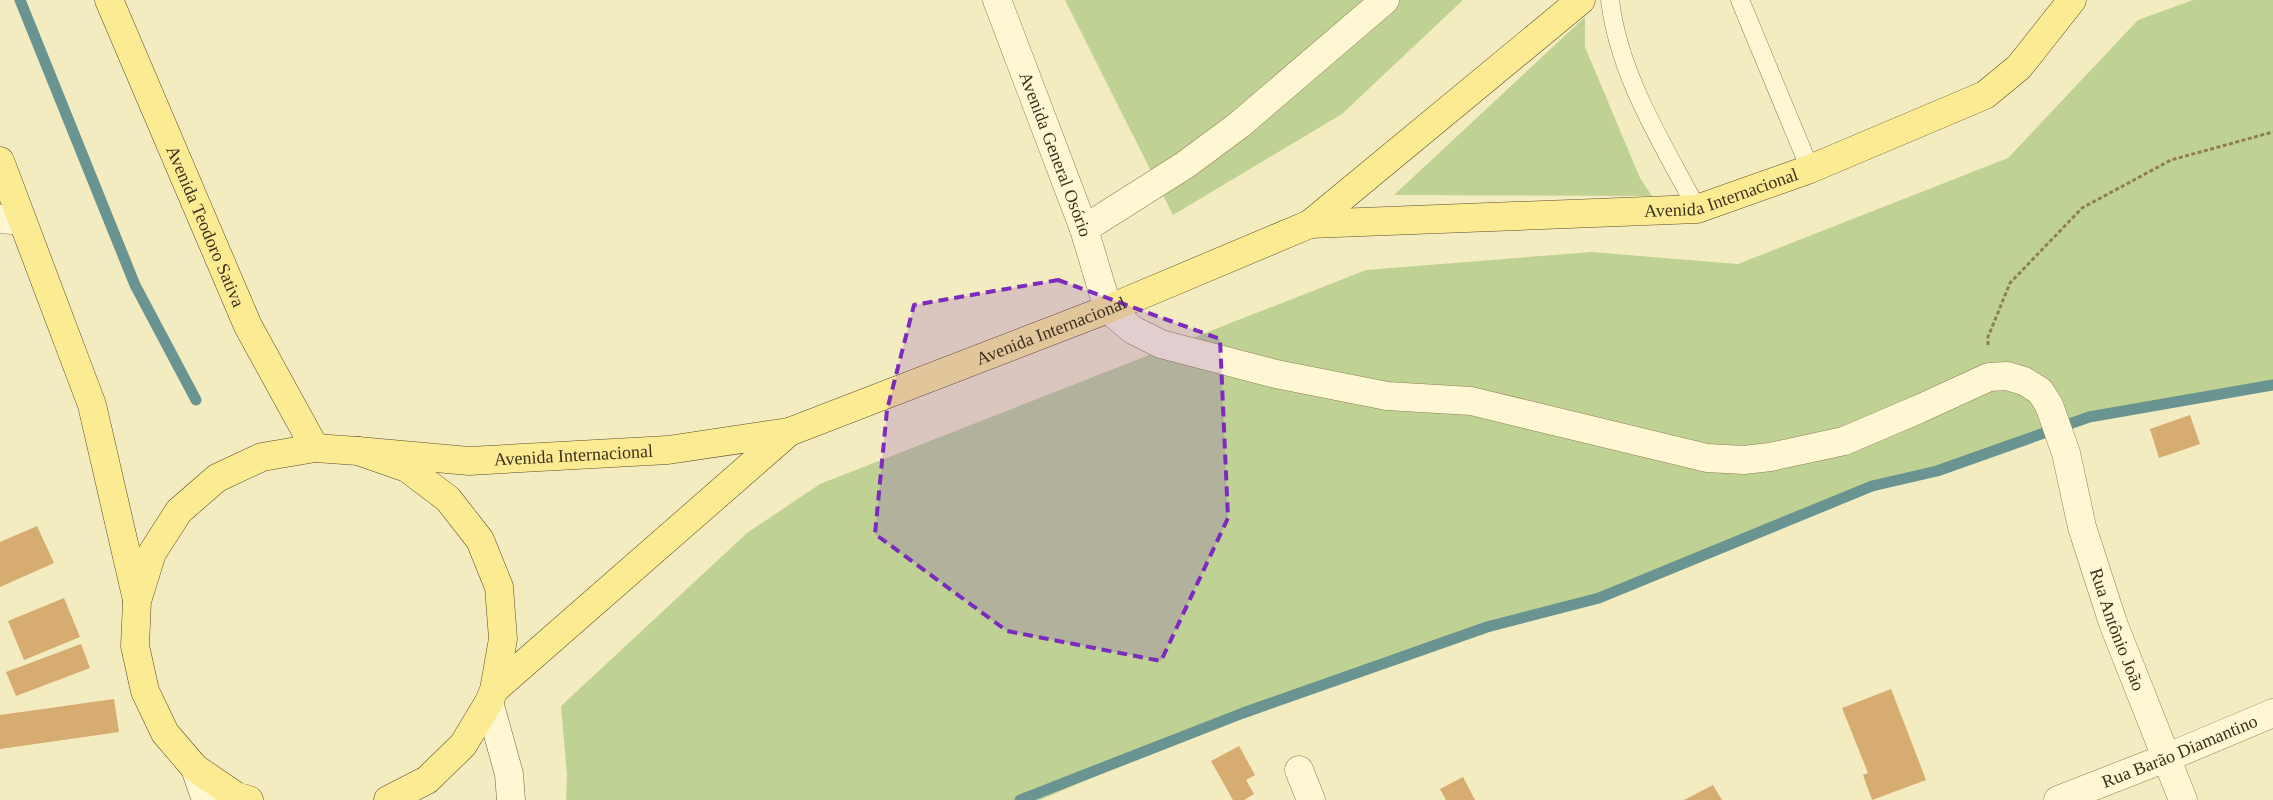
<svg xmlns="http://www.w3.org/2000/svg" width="2273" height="800" font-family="'Times New Roman',serif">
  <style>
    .green { fill: #c0d293 }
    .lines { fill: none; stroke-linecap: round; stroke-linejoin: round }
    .stream { stroke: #699491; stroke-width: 11 }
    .building { fill: #d6ac71 }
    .lane-casing { stroke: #8e7e56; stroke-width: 19 }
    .street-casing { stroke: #8e7e56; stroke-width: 29 }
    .secondary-casing { stroke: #705e39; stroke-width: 29 }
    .primary-casing { stroke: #5c4a2a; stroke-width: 29 }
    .path { stroke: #8e7e56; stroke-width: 3; stroke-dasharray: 4 2.5; stroke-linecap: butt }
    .lane { stroke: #fdf7d4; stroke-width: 18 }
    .street { stroke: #fdf7d4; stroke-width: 28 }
    .secondary { stroke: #fdf7d4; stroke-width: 28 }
    .primary { stroke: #fbec93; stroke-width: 28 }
    .marked { fill: #7b2cbf; fill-opacity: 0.2; stroke: #7b2cbf; stroke-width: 4; stroke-dasharray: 10 6; stroke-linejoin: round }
    .labels { text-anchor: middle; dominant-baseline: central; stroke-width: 5; stroke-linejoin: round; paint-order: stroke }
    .street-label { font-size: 18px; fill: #3c311c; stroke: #f9f5d1 }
  </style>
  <rect width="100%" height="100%" fill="#f3ecc0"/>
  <!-- green -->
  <path class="green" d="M1065,0H1463L1342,114L1173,215Z
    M2193,0H2273V385L2089,417L1937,471L1872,486L1599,598L1487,627L1243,713L1040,800H566L567,776L561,706L747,533L820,484L1366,270L1591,252L1738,264L2008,158L2138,20Z
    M1585,17V47L1640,178L1652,196L1394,195Z"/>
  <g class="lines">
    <!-- stream -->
    <path class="stream" d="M20,0L135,285L196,400
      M1020,800L1243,713L1487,627L1599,598L1872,486L1937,471L2089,417L2273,385"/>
  </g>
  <!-- building -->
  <path class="building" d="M2190,415L2200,444L2159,458L2150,429Z
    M37,526L54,563L0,587V542Z
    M64,598L80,637L24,660L8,621Z
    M81,644L90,668L16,696L6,672Z
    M1891,689L1926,780L1872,800L1863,775L1868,773L1842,708Z
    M114,699L119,732L0,749V715Z
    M1239,746L1255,775L1246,780L1254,794L1244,800H1233L1211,761Z
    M1463,777L1475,800H1446L1440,789Z
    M1713,785L1722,800H1684Z"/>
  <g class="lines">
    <!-- lane casing -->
    <g class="lane-casing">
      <path id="lane" d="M1610,0C1619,76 1662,142 1697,209
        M1740,0L1810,169"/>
    </g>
    <!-- street casing -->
    <g class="street-casing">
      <g id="street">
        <path id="s1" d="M997,0L1084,229L1108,309L1133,330L1161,344L1276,374L1387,396L1471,401L1707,458L1744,460L1770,457L1844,441L1919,409L1989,377L2007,376L2024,381L2040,391L2049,405L2066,453L2082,527L2113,623L2183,800"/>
        <path d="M0,219L22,221"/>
        <path d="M1084,229L1185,165L1239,125L1385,0"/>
        <path d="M1299,770L1311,800"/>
        <path id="s2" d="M2058,800L2166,758L2273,713"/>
      </g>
    </g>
    <!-- secondary casing -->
    <g class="secondary-casing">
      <path id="secondary" d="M489,702L509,774L511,800
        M195,768L206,800"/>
    </g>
    <!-- primary casing -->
    <g class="primary-casing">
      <g id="primary">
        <path id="s3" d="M109,0L248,326L315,448"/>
        <path d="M0,161L92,405L137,600"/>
        <path id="s4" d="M1310,224L1697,209L1810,169L1985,95L2019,67L2072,0"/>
        <path id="s5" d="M358,451L469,461L668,450L789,432L1108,309L1310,224L1581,0"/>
        <path d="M494,690L789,432"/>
        <path d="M249,800L236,796L195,768L165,733L145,691L135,646L137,601L152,553L179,511L217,478L262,457L315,448L358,451L407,468L448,499L480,540L499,587L503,639L494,690L489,702L463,745L427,780L388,800"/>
      </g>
    </g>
    <!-- path -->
    <path class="path" d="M1988,345V337L2010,283L2082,208L2171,160L2273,132"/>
    <!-- lane -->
    <use href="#lane" class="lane"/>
    <!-- street -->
    <use href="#street" class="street"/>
    <!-- secondary -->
    <use href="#secondary" class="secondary"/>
    <!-- primary -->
    <use href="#primary" class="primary"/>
  </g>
  <!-- marked area -->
  <path class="marked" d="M1058,280L1220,339L1228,518L1161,661L1007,631L875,534L887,410L914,305Z"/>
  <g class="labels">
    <!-- street labels -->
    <g class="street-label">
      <text stroke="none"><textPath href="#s1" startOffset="165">Avenida General Osório</textPath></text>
      <text stroke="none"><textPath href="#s4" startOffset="414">Avenida Internacional</textPath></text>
      <text stroke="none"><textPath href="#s3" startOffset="246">Avenida Teodoro Sativa</textPath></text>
      <text stroke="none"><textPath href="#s5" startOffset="714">Avenida Internacional</textPath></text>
      <text stroke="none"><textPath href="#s5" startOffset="216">Avenida Internacional</textPath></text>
      <text stroke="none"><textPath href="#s1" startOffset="1555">Rua Antônio João</textPath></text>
      <text stroke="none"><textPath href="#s2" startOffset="131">Rua Barão Diamantino</textPath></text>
    </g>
  </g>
</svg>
